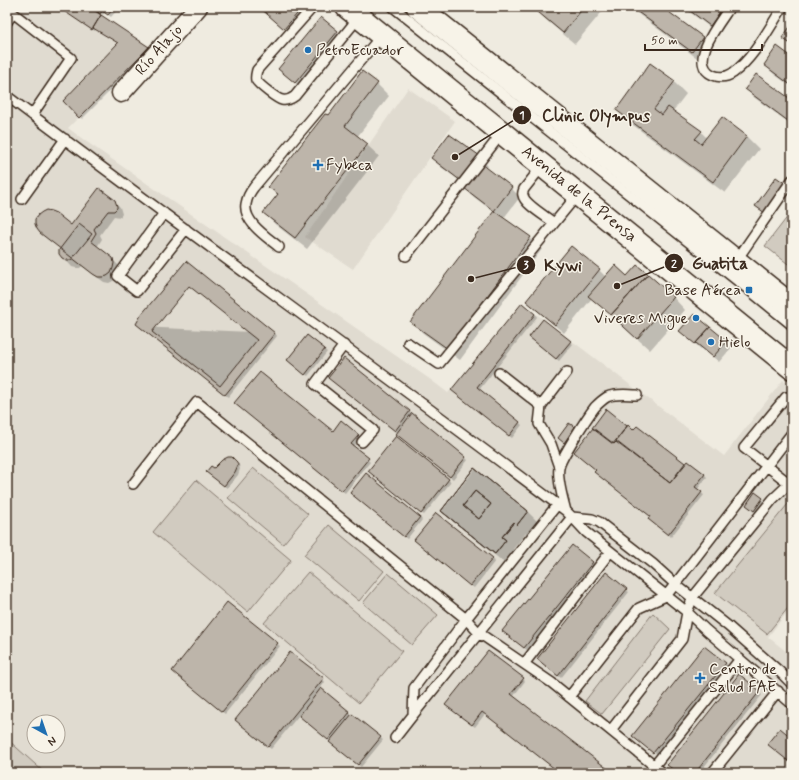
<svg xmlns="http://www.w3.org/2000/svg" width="799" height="780" font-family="Mynerve,sans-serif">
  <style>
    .built { fill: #e0dbd0; fill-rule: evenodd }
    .green { fill: #d1cbc0; stroke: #867a6f }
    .shadow { fill: #0003; fill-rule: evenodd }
    .building { fill: #bdb5aa; stroke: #3b2a1e; fill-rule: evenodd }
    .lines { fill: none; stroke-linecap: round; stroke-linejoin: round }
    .lane-casing { stroke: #3b2a1e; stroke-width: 12 }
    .street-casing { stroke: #3b2a1e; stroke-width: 21 }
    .primary-casing { stroke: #3b2a1e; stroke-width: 25 }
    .lane { stroke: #f7f3e8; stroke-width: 9 }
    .street { stroke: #f7f3e8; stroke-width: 18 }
    .primary { stroke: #f7f3e8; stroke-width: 22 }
    .poi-dot { fill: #1f6fb2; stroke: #f7f3e8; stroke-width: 1.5 }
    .labels { text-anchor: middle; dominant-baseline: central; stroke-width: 3; stroke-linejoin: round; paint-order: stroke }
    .street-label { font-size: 16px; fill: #3b2a1e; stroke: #f7f3e8 }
    .poi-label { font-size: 16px; fill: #3b2a1e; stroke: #f7f3e8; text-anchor: start }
    .leader { fill: none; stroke: #3b2a1e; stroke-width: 1.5 }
    .callout-dot { fill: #3b2a1e; stroke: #f7f3e8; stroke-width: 1.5 }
    .mark-label { font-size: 12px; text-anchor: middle; font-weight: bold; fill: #fff }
    .callout-label { font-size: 17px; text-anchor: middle; font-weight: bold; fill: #3b2a1e; stroke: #f7f3e8; stroke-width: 3; stroke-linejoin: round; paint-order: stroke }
  </style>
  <rect width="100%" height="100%" fill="#efebe0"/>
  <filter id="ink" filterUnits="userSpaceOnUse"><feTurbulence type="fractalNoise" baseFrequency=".025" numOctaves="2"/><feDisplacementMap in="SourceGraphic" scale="8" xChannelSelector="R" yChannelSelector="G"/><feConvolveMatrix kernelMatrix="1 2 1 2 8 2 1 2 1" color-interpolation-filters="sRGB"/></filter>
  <g filter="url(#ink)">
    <!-- built -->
    <path class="built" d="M7,7H89L149,47L68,128L84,140L392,353L431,380L448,393L522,303L724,456L783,380L792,388V606L768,637L792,656V773H45L7,739ZM34,722H58V746H34Z
      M408,88L455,121L353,269L305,237Z"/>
    <!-- green -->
    <path class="green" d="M792,211V267L765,246Z
      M253,468L308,514L283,544L228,498Z
      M196,480L291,560L248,612L153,532Z
      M792,499V603L767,634L715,593Z
      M329,525L384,571L359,601L304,555Z
      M308,572L402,651L359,703L264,623Z
      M388,573L438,615L412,645L363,603Z
      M653,613L670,629L602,714L585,701Z
      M7,739L45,773H7Z"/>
    <!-- shadow -->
    <path class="shadow" d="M58,7H87L151,50L82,119L65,101L118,43L96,29L95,31Z
      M94,7H117L119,8L111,17L105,12L103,15Z
      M260,7H319L293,37Z
      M534,7H606L575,44L545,19Z
      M629,7H661L703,38L712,46L701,61Z
      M683,7H718L730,18L719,34Z
      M321,19L340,35L298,85L282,72Z
      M792,59V87L774,74L765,65Z
      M651,65L674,82L686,94L673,111L701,132L707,138L722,118L747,137L759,149L725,193L629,122L617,110Z
      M363,73L377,84L389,96L357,137L367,145L379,156L307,249L276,225L264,213L278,195L269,187L329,116Z
      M746,89L792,101V125L755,98Z
      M479,157L488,166L486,169L511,188L520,197L503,219L530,238L542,249L460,360L423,333L411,321L494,212L474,197L465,188L467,186L441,167L432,158Z
      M114,201L120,207L122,214L120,217L114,216L100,235L102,239L97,247L109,256L118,265L119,270L117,278L113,281L109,283L104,282L82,266L80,268H76L72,267L63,257L61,249L47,238L40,232L71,226Z
      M637,266L674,298L685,310L650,350L615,319L616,318L592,298L564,333L536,310L527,301L599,270L606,277H627Z
      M535,314L537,317L479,390L522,425L512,438L455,393Z
      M695,315L732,347L719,362L702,348L701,349L687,337Z
      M140,327L275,333L277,336L228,397Z
      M307,336L327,352L308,376L290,363Z
      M532,339L570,342L573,344L559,361Z
      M345,360L468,460L453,479L400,436L398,433L332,381Z
      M238,406L333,432L358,435L361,438L353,447L370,462L345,493Z
      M607,411L634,431L637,427L686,465L704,474L707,477L697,490L704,495L671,537L652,522L651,516L597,470ZM619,442L634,454L632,456L617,444Z
      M570,424L577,431L567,445L562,441Z
      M231,458L239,465L240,469L238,475L227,488L210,475Z
      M475,469L528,512L539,523L530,536L526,533L513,549L517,553L507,565L454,522L442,511Z
      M372,474L448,480L451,482L424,515Z
      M351,493L420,517L422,520L407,539Z
      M755,494L765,502L757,513L749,507Z
      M418,543L492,559L495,561L474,588Z
      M592,562L595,565L527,650L506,634Z
      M606,574L629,592L561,678L540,661Z
      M792,617V624L789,621Z
      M277,644L280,646L225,714L176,673Z
      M725,663L728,666L657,754L636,738Z
      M739,676L762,695L699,773H678Z
      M323,679L325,682L320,689L383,740L361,767L299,715L271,749L238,723Z
      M523,679L525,681L513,697L611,773H561L485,714L475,727L449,707Z"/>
    <!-- building -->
    <path class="building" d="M58,7H89L101,15L92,30Z
      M93,7H115L108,15L102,11L100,14Z
      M259,7H303L284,29Z
      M532,7H584L563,33Z
      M631,7H662L703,37L692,52Z
      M685,7H720L722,9L710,26Z
      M101,15L149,47L79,118L63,101L118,43L93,28Z
      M321,17L338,31L295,83L278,69Z
      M792,24V45L782,38Z
      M777,46L792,57V86L764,65Z
      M650,63L675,81L654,109L662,115L668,107L702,131L695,139L701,144L722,117L747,136L713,182L616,110Z
      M362,71L378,83L345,126L368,144L295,238L263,213L278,194L268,187L325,114L329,115Z
      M756,74L792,100V124L745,89Z
      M449,134L480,156L461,181L431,158Z
      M482,164L512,187L494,211L464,188Z
      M776,177L786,184L765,213L755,206Z
      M99,188L115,200L117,206V208L114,211H108L94,229L96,233L91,241L109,255L113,258L114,263L113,268L111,273L107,276L103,277H98L93,274L40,233L37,229L35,224V219L38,215L42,212L46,210L51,211L56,213L71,225Z
      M494,211L531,237L448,349L410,322Z
      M79,224L92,234L71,260H66L62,258L59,254V250Z
      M571,246L600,269L555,325L526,301Z
      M186,261L275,333L225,395L136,324L141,315Z
      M615,265L627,276L637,265L648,274L611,315L588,296Z
      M648,274L674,297L637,339L611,315Z
      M189,286L257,340L220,386L152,332Z
      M522,303L535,314L477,387L520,422L509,436L451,390Z
      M694,314L710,327L695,344L679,331Z
      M543,319L571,341L556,359L529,337Z
      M710,327L727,341L713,357L696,343Z
      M307,335L325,349L305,375L287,360Z
      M344,358L410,411L395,431L328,378Z
      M260,372L333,431L341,420L359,435L351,444L369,458L342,491L234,403Z
      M606,409L627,426L613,444L592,428Z
      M412,413L466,457L450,477L396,434Z
      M569,423L575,427L564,443L558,438Z
      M628,425L633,430L637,426L685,463L670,483L616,441Z
      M593,428L614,444L616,442L670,483L688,461L705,474L695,487L702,492L668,535L648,519L650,516L594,472L596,470L574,452Z
      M396,436L449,479L421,514L368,471Z
      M228,457H232L237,462L238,465L235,472L224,486L206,472L211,466L214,468L222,460Z
      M474,468L528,511L517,525L514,522L502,537L506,540L495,554L441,511ZM475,491L491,504L479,519L463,506Z
      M474,468L528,511L517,525L514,522L502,537L506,540L495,554L441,511Z
      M366,473L420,517L404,537L350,493Z
      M475,491L491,504L479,519L463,506Z
      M755,492L763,498L754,511L746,505Z
      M436,513L493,558L470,586L414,540Z
      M572,545L593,562L524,648L502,631Z
      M606,572L627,589L558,676L537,659Z
      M227,602L278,643L222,712L172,671Z
      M704,646L726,663L653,753L632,736Z
      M488,651L524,678L511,694L613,773H560L482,712L472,725L445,705Z
      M290,652L324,678L268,747L235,720Z
      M739,674L760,691L695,773H678L667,765Z
      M321,688L350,712L328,740L299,716Z
      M352,714L381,737L358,765L329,742Z
      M780,728L792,738V764L767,744Z"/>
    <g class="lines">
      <!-- lane casing -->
      <g class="lane-casing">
        <path id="lane" d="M313,7L257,70C256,74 255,77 256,80C259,85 277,99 282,100C287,101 291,99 295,96L359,17
          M393,7L749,290L792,325
          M730,7C721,21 686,63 713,75C720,78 727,77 733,73C754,58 769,28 783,7
          M7,22L13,13L71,58L32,115
          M7,96C192,236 381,371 566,511L572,517L586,532L687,612L706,630L792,704
          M543,165L524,189C523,192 522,193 523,195C524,204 547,217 554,223
          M22,199L65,139
          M164,213L118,276L137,291L186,229
          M279,247C267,237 243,222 246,204C247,198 250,192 254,187L382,35
          M406,256L502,133
          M736,261L792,180
          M408,343L439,364L578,194
          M344,345L315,384L373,430L362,442
          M499,373L541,406
          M786,397L744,448L790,484
          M559,467L551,444L539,424L541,406L567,372
          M133,484L197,402L466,619L479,633L552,683L663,773
          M566,511C563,500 557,479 559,468C560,459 588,416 595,407C599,403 602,400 607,397C616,393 628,395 637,395
          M572,517L592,519L599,522L653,564L675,584L728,626L779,671L792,684
          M524,664L610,552
          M569,697L639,608L666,596L792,433
          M413,715L414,688L466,619L557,505
          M611,730L682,639L687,612L693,597L773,499L792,481
          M395,738L413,715L572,517
          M654,766L740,659
          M712,773L778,691"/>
      </g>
      <!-- street casing -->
      <g class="street-casing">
        <path id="street" d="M121,93L198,7"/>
      </g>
      <!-- primary casing -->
      <g class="primary-casing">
        <path id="primary" d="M347,7L792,368
          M418,7L792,306"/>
      </g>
      <!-- lane -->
      <use href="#lane" class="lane"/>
      <!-- street -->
      <use href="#street" class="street"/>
      <!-- primary -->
      <use href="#primary" class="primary"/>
    </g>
  </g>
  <!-- markers -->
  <g class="poi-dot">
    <circle cx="308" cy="50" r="4"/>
    <path d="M316 159h4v4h4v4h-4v4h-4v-4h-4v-4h4z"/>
    <rect x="745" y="286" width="8" height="8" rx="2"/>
    <circle cx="696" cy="318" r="4"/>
    <circle cx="711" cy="342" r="4"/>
    <path d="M698 672h4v4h4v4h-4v4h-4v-4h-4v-4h4z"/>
  </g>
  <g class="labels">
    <!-- street labels -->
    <g class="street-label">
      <text transform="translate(159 50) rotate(-48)">Río Alajo</text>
      <text transform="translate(579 194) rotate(39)">Avenida de la Prensa</text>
    </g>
    <!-- poi labels -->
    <g class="poi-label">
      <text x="316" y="50">PetroEcuador</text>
      <text x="326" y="165">Fybeca</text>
      <text x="741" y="290" text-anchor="end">Base Aérea</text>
      <text x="688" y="318" text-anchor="end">Viveres Migue</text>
      <text x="719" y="342">Hielo</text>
      <text x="709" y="669">Centro de<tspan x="709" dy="18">Salud FAE</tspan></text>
    </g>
  </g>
  <!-- callouts -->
  <path class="leader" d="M455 157L522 115M617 286L674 263M471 279L526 265"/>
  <g class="callout-dot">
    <circle cx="455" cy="157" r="4"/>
    <circle cx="617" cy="286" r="4"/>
    <circle cx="471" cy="279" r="4"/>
    <circle cx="522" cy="115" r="10"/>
    <circle cx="674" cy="263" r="10"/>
    <circle cx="526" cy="265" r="10"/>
  </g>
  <g class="mark-label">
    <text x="522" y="119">1</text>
    <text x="674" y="268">2</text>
    <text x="526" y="269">3</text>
  </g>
  <g class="callout-label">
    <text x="596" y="121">Clinic Olympus</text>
    <text x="720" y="269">Guatita</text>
    <text x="563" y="271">Kywi</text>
  </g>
  <!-- margin -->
  <rect width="799" height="780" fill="none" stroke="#f7f3e8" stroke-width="24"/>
  <rect x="12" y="12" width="775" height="756" fill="none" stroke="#3b2a1e" stroke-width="1.5" filter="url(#ink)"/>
  <!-- north arrow -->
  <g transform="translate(46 734) rotate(140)"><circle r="19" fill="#f7f3e8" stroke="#aca397"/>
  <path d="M0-3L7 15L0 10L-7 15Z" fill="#1f6fb2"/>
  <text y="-6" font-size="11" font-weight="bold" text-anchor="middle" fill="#3b2a1e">N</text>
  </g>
  <!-- scale -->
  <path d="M645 44v6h117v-6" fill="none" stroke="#3b2a1e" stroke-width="2"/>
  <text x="651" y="44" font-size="12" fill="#3b2a1e" stroke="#f7f3e8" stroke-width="3" paint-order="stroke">50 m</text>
</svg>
